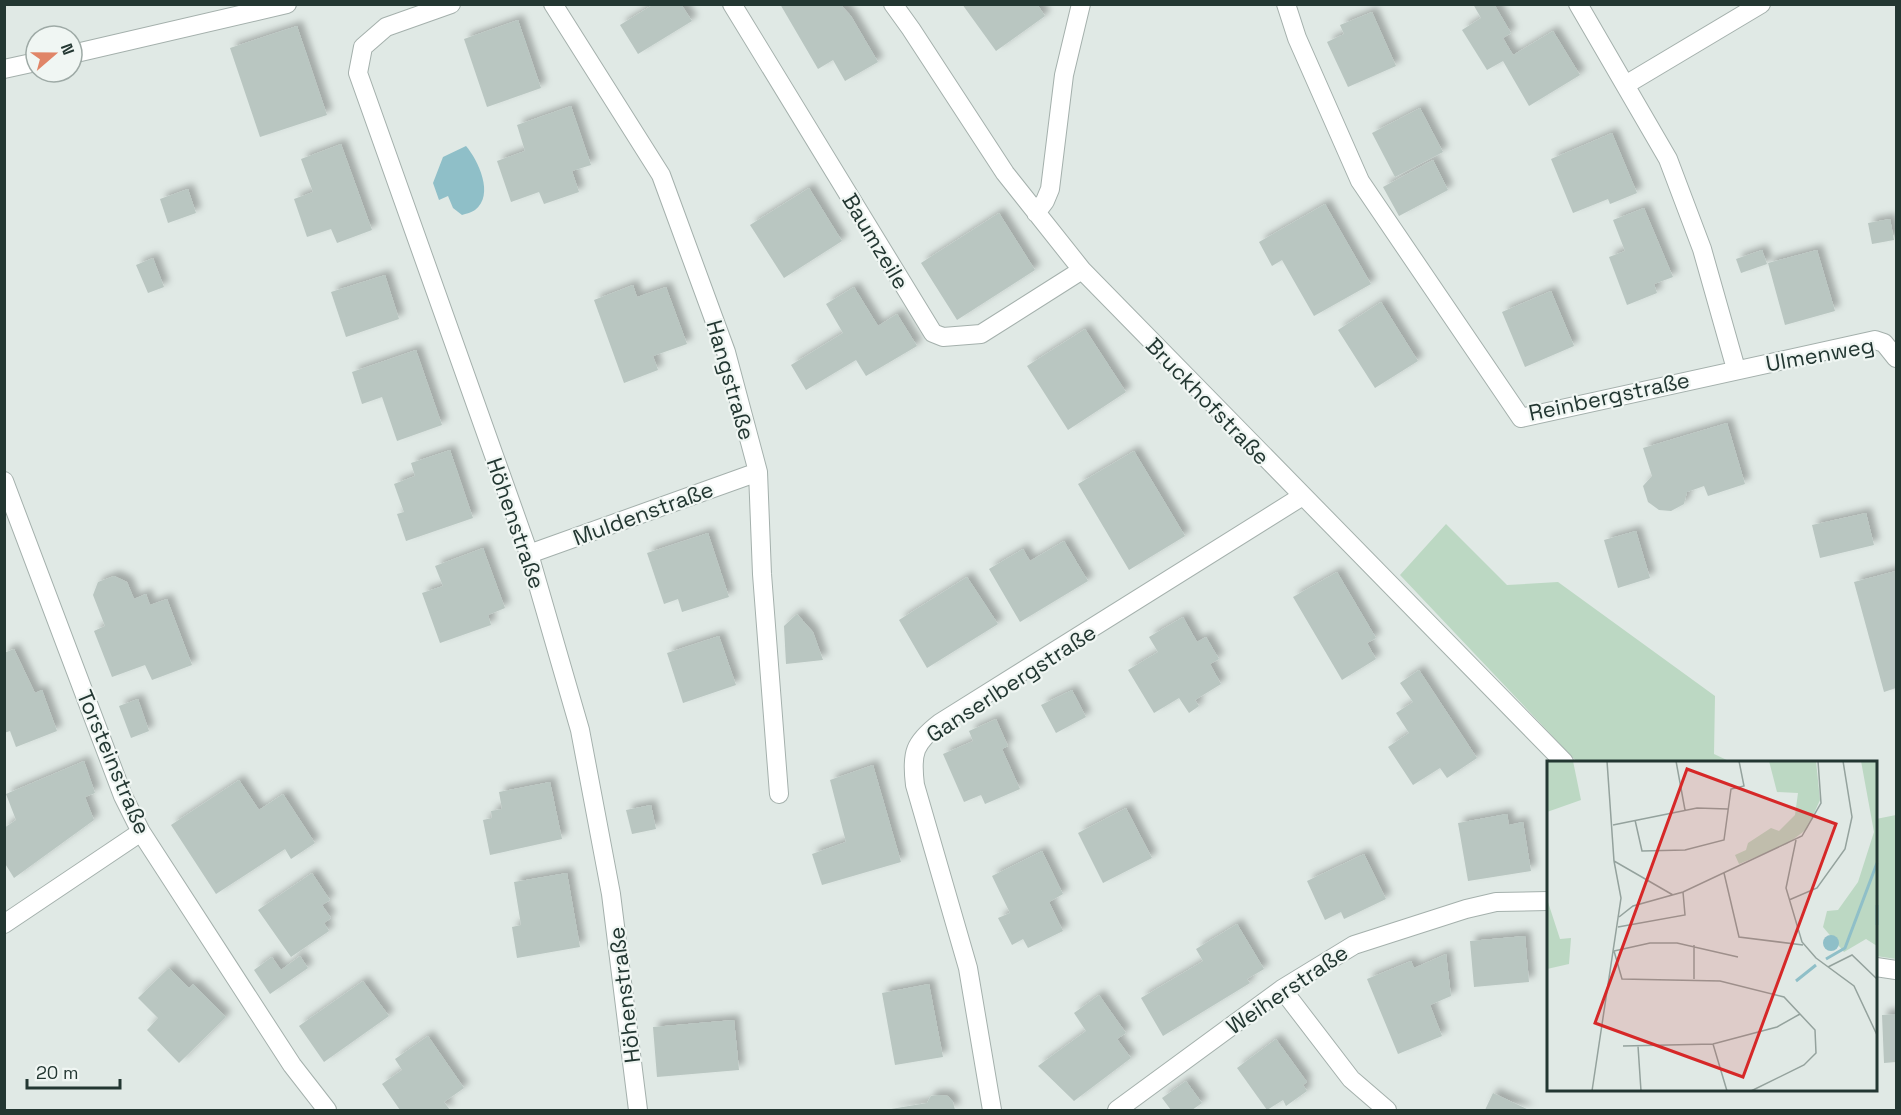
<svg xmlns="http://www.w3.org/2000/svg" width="1901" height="1115" font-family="'Space Grotesk',sans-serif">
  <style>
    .green { fill: #bcd8c3 }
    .water { fill: #8fbfc8 }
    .building { fill: #b9c6c1; filter: url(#shadow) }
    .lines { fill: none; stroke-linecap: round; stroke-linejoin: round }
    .street-casing { stroke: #a4b0ac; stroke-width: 20 }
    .street { stroke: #fff; stroke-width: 18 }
    .labels { text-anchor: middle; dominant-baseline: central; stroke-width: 4.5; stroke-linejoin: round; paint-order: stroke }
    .street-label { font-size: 22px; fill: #233732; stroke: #f0f6f3 }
    .inset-river { fill: none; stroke: #8fbfc8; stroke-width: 3 }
    .inset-road { fill: none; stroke: #94a29d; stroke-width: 1.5 }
    .view { fill: #d62828; fill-opacity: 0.15; stroke: #d62828; stroke-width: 3 }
    .inset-edge { fill: none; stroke: #233732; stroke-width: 3 }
  </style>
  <defs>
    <filter id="shadow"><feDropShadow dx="5.5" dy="-5.5" stdDeviation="3" flood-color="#0004"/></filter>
  </defs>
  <rect width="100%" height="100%" fill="#e0e9e5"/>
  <!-- green -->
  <path class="green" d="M1446,524L1507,585L1558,582L1715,696L1714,754L1731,762H1577L1400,575Z
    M1896,815V959L1876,956V819Z"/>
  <!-- water -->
  <path class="water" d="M466,146C478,160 495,195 475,210C472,212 466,214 462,215L453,208L448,196L439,200L433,183L443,157Z"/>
  <!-- building -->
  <path class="building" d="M654,4H681L692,21L638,54L620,25Z
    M780,4H840L851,16L878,62L845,81L833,60L818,69Z
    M962,4H1037L1045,16L996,51Z
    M1473,4H1494L1511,33L1503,38L1513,55L1553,31L1580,75L1529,106L1503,61L1487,70L1462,30L1481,18Z
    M1372,12L1396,66L1348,87L1327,42L1344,34L1340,25Z
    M518,20L541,88L487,107L464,39Z
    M297,26L327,115L260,137L230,48Z
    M571,106L591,165L572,171L579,192L544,204L539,192L511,202L497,161L525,151L517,125Z
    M1420,108L1443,152L1395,177L1372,133Z
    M1612,133L1637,193L1610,204L1608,199L1573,213L1551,159Z
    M341,144L372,230L337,243L331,229L307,237L294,199L313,192L301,159Z
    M1433,160L1448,190L1399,216L1383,187Z
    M809,188L842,241L784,278L750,225Z
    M188,189L196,213L168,223L160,199Z
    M1325,204L1371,284L1314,316L1282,260L1272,266L1259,242Z
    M1644,208L1673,277L1654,284L1657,293L1627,305L1609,257L1625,251L1613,220Z
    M999,213L1035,270L957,320L921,263Z
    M1890,219L1894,240L1872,244L1868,223Z
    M1762,250L1767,264L1741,273L1736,259Z
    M1817,250L1835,311L1785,325L1768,263Z
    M153,258L164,287L148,293L136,265Z
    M385,275L399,319L346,337L331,292Z
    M633,285L637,297L666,287L687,344L653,356L658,370L624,383L594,300Z
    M854,287L878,326L897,314L917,346L866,376L856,360L806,390L791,365L843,333L826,304Z
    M1551,291L1574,346L1525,367L1502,312Z
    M1381,302L1418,361L1375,388L1338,330Z
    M1085,329L1126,392L1068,430L1027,366Z
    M416,350L442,425L397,441L382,397L362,404L352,372Z
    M1727,423L1745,484L1708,496L1704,486L1687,492L1684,504L1671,511L1659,510L1648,502L1643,486L1652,476L1643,448Z
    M450,450L473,518L406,541L397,514L404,512L394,484L415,476L411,463Z
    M1134,451L1185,536L1129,570L1078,484Z
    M1866,513L1874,545L1820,558L1812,525Z
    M1636,531L1650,578L1618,588L1604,540Z
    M708,533L729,597L682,612L678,599L664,604L647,553Z
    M1064,541L1088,581L1020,622L989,569L1023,549L1030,561Z
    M483,548L505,608L488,615L491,625L440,643L422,593L443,586L435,566Z
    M1896,571V688L1884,692L1854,582Z
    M1337,572L1376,638L1367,643L1376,659L1342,680L1293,597Z
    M114,576L127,582L134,599L146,594L150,605L167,599L192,665L152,680L145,665L112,677L94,631L105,626L93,595L98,582Z
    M967,577L998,624L927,668L899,620Z
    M797,614L813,632L823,660L786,664L784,626Z
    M1183,617L1197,642L1206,637L1219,659L1210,664L1221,684L1195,700L1199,706L1189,713L1179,698L1154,713L1128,670L1158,652L1149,637Z
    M719,636L736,685L683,703L667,653Z
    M14,649L35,693L42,690L57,731L16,747L10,731L4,733V653Z
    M1419,670L1477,758L1447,778L1440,768L1413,785L1388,747L1409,733L1396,713L1413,702L1400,683Z
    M1072,690L1086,717L1056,733L1041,705Z
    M138,699L149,731L131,738L119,706Z
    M996,719L1008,746L1002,749L1020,789L985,804L981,795L964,802L943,754L973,741L969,731Z
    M84,761L95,793L85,797L94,820L14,878L4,862V828L16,820L6,794Z
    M873,765L901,862L822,885L812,854L846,842L830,780Z
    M239,780L259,810L283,794L315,843L291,859L285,849L216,894L171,825Z
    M550,782L562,839L490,855L483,820L492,818L491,811L502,809L499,792Z
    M651,805L656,829L632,834L626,810Z
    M1126,808L1152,858L1103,883L1078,833Z
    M1507,814L1509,825L1523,822L1531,871L1468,881L1458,823Z
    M1042,851L1063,894L1049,902L1063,931L1028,948L1023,939L1012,945L998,918L1010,913L992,876Z
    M1364,854L1386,899L1344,919L1341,912L1325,920L1307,881Z
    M312,873L330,900L322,905L331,918L324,923L329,931L291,957L258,910Z
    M567,873L580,947L517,958L512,927L521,925L514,882Z
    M1237,924L1264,969L1247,979L1250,983L1163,1036L1141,998L1203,961L1196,949Z
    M1525,936L1529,982L1474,987L1470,941Z
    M1446,954L1451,996L1430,1005L1442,1036L1398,1054L1367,979L1411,961L1414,968Z
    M300,956L308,968L270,994L254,970L272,957L281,970Z
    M169,968L189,988L193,984L226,1017L179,1063L147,1030L158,1018L138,998Z
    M363,981L389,1016L324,1062L299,1026Z
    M929,984L943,1057L895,1065L882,993Z
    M1099,995L1126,1033L1117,1039L1131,1058L1074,1101L1038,1066L1086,1031L1074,1013Z
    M1896,1014V1062L1884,1063L1882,1015Z
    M734,1020L739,1070L657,1077L653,1027Z
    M428,1036L464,1088L444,1102L450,1110H400L382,1084L402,1070L395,1059Z
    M1276,1039L1307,1082L1303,1085L1307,1091L1286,1106L1283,1100L1267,1110L1237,1068Z
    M1186,1081L1202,1103L1192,1110H1171L1162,1098Z
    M1493,1093L1529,1110H1485Z
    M939,1095L948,1096L953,1102L955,1110H885L927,1103L931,1096Z"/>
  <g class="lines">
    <!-- street casing -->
    <g class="street-casing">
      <path id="street" d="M451,4L386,27L363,47L358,73L529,554L580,730L611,894L638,1110
        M553,4L661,175L726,352L758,472L762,574L779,794
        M732,4L933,333L943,337L981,334L1082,270
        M893,4L911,29L1005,173L1082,270L1564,762
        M1286,4L1297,38L1360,181L1521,418L1875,340L1884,343L1896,358
        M1578,4L1668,159L1702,249L1736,369
        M72,54L287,4
        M4,69L36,62
        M1627,84L1761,4
        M1036,213L1045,201L1050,189L1064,75L1081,4
        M4,481L123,796L141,832L292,1065L327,1110
        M529,554L758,472
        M4,924L141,832
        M1876,967L1896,970
        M1282,989L1351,1079L1387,1110
        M992,1110L968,968L915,785C911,753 914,743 940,723L1301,497
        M1117,1110L1282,989L1354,945L1466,909L1496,902L1548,901"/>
    </g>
    <!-- street -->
    <use href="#street" class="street"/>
  </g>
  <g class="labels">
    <!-- street labels -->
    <g class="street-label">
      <text transform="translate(876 241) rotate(59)">Baumzeile</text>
      <text transform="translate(1820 354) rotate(-10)">Ulmenweg</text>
      <text transform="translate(731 380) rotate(74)">Hangstraße</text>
      <text transform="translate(1609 396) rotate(-12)">Reinbergstraße</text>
      <text transform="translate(1208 401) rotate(46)">Bruckhofstraße</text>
      <text transform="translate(643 513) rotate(-20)">Muldenstraße</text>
      <text transform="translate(516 523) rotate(71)">Höhenstraße</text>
      <text transform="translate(1011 683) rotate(-33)">Ganserlbergstraße</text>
      <text transform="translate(114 762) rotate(67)">Torsteinstraße</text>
      <text transform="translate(1287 989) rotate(-34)">Weiherstraße</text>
      <text transform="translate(624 995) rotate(-97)">Höhenstraße</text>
    </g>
  </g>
  <!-- overview -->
  <g transform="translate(1547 761)">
    <rect width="330" height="330" fill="#e0e9e5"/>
    <path d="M0,0H26L34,39L0,51ZM222,0H269L273,39L260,68L240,83L192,103L188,94L199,89L201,82L224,67L232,70L248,54L251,32L230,31ZM314,0H330V185L319,178L297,191L276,166L280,150L291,149L311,121L327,71ZM0,138L13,178L24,177L22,203L0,208Z" fill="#bcd8c3"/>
    <path d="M276 182a8 8 0 1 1 16 0a8 8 0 1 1-16 0Z" fill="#8fbfc8"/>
    <path class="inset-river" d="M330,144V164M279,198L298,187L330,102M249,220L269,204"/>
    <path class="inset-road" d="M60,0L67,100L126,134M129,0L138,49M88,59L95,90L138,89L177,79L184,28L197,25L192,0M66,64L150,47L181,48M249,79L239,127L255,181L269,197L307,225L330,274M177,112L192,176L256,184M242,139L270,127L298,88L305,56L296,0M72,156L86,145L136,131L255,75L274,42L271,0M71,166L138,154L136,131M67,190L75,218L173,220L237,236L268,269L269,292L257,304L204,330M67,190L103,182H130L191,196M281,206L305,194L330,218M147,218V184M166,283L180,330M76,285L166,283L230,266L253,253M91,285L94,330M45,330L74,137L67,100"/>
    <path class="view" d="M140,8L289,63L196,316L48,262Z"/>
    <rect width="330" height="330" class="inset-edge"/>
  </g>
  <!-- border -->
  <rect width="1901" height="1115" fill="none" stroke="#233732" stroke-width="12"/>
  <!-- north arrow -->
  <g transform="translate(54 54) rotate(70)"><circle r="28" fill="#f0f6f3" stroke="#9eaaa6" stroke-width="1.5"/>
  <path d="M0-4.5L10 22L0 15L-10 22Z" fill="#e08567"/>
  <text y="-9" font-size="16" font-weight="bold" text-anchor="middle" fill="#233732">N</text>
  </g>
  <!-- scale -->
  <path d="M27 1079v9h93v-9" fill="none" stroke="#233732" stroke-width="3"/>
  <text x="36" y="1079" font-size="18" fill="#233732" stroke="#f0f6f3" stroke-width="4.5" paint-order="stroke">20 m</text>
</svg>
